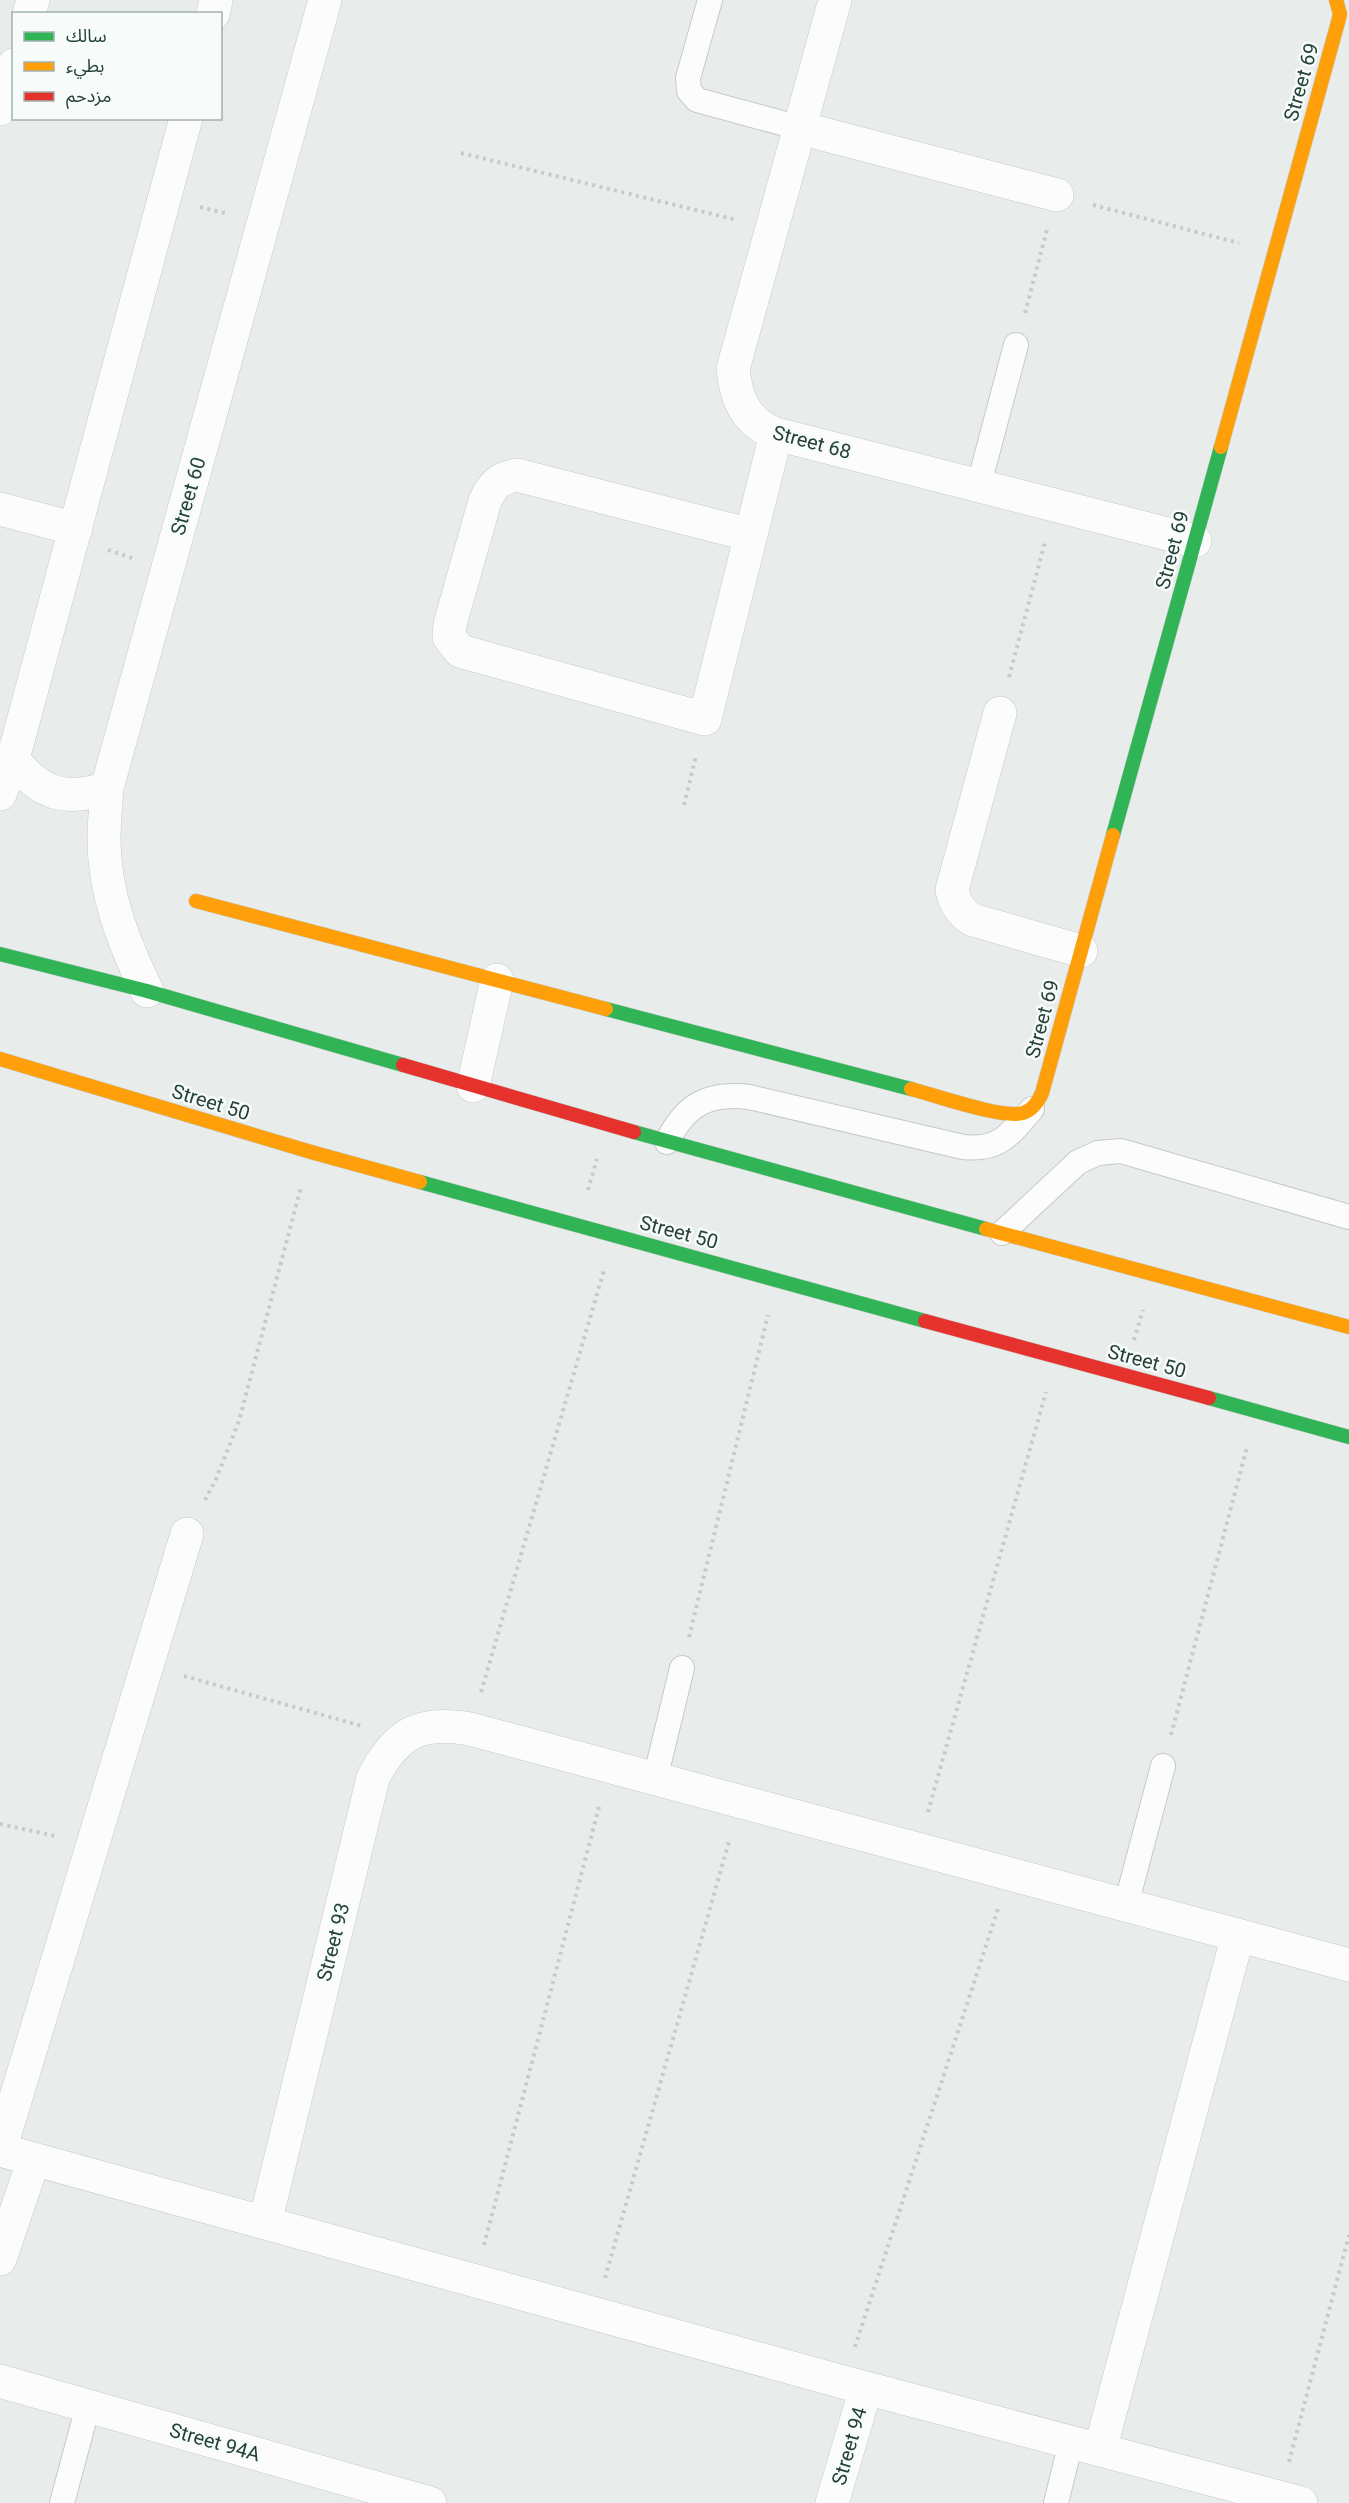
<svg xmlns="http://www.w3.org/2000/svg" width="1349" height="2503" font-family="Roboto,'Noto Sans Arabic',sans-serif">
  <style>
    .lines { fill: none; stroke-linecap: round; stroke-linejoin: round }
    .lane-casing { stroke: #c5cac8; stroke-width: 26 }
    .street-casing { stroke: #c5cac8; stroke-width: 34 }
    .fast-casing { stroke: #c3cbc8; stroke-width: 15 }
    .slow-casing { stroke: #c3cbc8; stroke-width: 15 }
    .jam-casing { stroke: #c3cbc8; stroke-width: 15 }
    .path { stroke: #c3ccca; stroke-width: 4; stroke-dasharray: 3 4.5; stroke-linecap: butt }
    .lane { stroke: #fcfcfc; stroke-width: 24 }
    .street { stroke: #fcfcfc; stroke-width: 33 }
    .fast { stroke: #30b455; stroke-width: 14 }
    .slow { stroke: #ff9f0a; stroke-width: 14 }
    .jam { stroke: #e5322d; stroke-width: 14 }
    .labels { text-anchor: middle; dominant-baseline: central; stroke-width: 5; stroke-linejoin: round; paint-order: stroke }
    .street-label { font-size: 20px; fill: #24423a; stroke: #f7fbf9 }
  </style>
  <rect width="100%" height="100%" fill="#e8edeb"/>
  <g class="lines">
    <!-- lane casing -->
    <g class="lane-casing">
      <path id="lane" d="M710,0L688,78L689,91L697,100L800,128
        M979,484L1016,345
        M667,1142C685,1105 708,1092 749,1097L963,1147C1000,1151 1010,1134 1032,1109
        M1002,1233L1078,1162L1098,1153L1121,1151L1349,1217
        M655,1779L682,1668
        M1126,1905L1163,1766
        M62,2503L88,2406
        M1056,2503L1071,2442"/>
    </g>
    <!-- street casing -->
    <g class="street-casing">
      <path id="street" d="M835,0L733,369C736,399 746,423 776,434L1195,541
        M29,14L33,0
        M213,14L216,0
        M0,109L14,65
        M800,128L1057,195
        M0,509L76,529
        M751,535L517,475C500,478 492,485 485,501L450,624L449,637L460,651L705,719L776,434
        M1000,713L952,890C955,904 961,913 973,920L1081,951
        M13,759C40,794 65,802 107,788
        M0,794L13,759L186,118
        M147,991C124,943 104,894 104,839C104,822 106,805 107,788L325,0
        M473,1086L497,980
        M187,1534L0,2150L843,2382L1301,2503
        M265,2223L373,1778C396,1733 420,1720 470,1729L1349,1965
        M0,2259L34,2159
        M0,2381L430,2503
        M1100,2450L1238,1935
        M832,2503L866,2388"/>
    </g>
    <!-- fast casing -->
    <g class="fast-casing">
      <path id="fast" d="M1113,835L1221,447
        M0,954L147,991L403,1065
        M606,1009L911,1089
        M634,1132L986,1229
        M420,1182L925,1321
        M1209,1398L1349,1437"/>
    </g>
    <!-- slow casing -->
    <g class="slow-casing">
      <path id="slow" d="M1221,447L1338,22L1340,14L1336,0
        M196,901L606,1009
        M0,1059L311,1152L420,1182
        M911,1089C935,1095 1002,1119 1023,1113C1033,1110 1038,1102 1042,1093L1113,835
        M986,1229L1349,1327"/>
    </g>
    <!-- jam casing -->
    <g class="jam-casing">
      <path id="jam" d="M403,1065L634,1132
        M925,1321L1209,1398"/>
    </g>
    <!-- path -->
    <path class="path" d="M461,153L737,220
      M1093,205L1239,243
      M200,207L228,214
      M1025,313L1047,230
      M108,550L132,558
      M1009,677L1045,542
      M684,805L696,756
      M588,1190L597,1159
      M1134,1340L1143,1310
      M205,1500L216,1479L239,1421L301,1187
      M689,1637L768,1315
      M184,1676L362,1726
      M481,1692L604,1270
      M1171,1735L1247,1447
      M928,1812L1046,1392
      M0,1824L55,1836
      M484,2245L600,1803
      M605,2278L730,1838
      M855,2347L998,1909
      M1289,2462L1349,2235"/>
    <!-- lane -->
    <use href="#lane" class="lane"/>
    <!-- street -->
    <use href="#street" class="street"/>
    <!-- fast -->
    <use href="#fast" class="fast"/>
    <!-- slow -->
    <use href="#slow" class="slow"/>
    <!-- jam -->
    <use href="#jam" class="jam"/>
  </g>
  <g class="labels">
    <!-- street labels -->
    <g class="street-label">
      <text transform="translate(1301 82) rotate(-74)">Street 69</text>
      <text transform="translate(812 442) rotate(15)">Street 68</text>
      <text transform="translate(188 496) rotate(-74)">Street 60</text>
      <text transform="translate(1172 550) rotate(-75)">Street 69</text>
      <text transform="translate(1042 1019) rotate(-75)">Street 69</text>
      <text transform="translate(211 1102) rotate(17)">Street 50</text>
      <text transform="translate(679 1232) rotate(15)">Street 50</text>
      <text transform="translate(1147 1361) rotate(15)">Street 50</text>
      <text transform="translate(333 1942) rotate(-76)">Street 93</text>
      <text transform="translate(215 2442) rotate(16)">Street 94A</text>
      <text transform="translate(849 2446) rotate(-74)">Street 94</text>
    </g>
  </g>
  <!-- legend -->
  <rect x="12" y="12" width="210" height="108" fill="#f7fbf9" stroke="#a3b1ad" stroke-width="1.5"/>
  <rect x="24" y="32" width="30" height="9" fill="#30b455" stroke="#a3b1ad" stroke-width="1.5"/>
  <text x="66" y="42" font-size="18" fill="#24423a">سالك</text>
  <rect x="24" y="62" width="30" height="9" fill="#ff9f0a" stroke="#a3b1ad" stroke-width="1.5"/>
  <text x="66" y="72" font-size="18" fill="#24423a">بطيء</text>
  <rect x="24" y="92" width="30" height="9" fill="#e5322d" stroke="#a3b1ad" stroke-width="1.5"/>
  <text x="66" y="102" font-size="18" fill="#24423a">مزدحم</text>
</svg>
